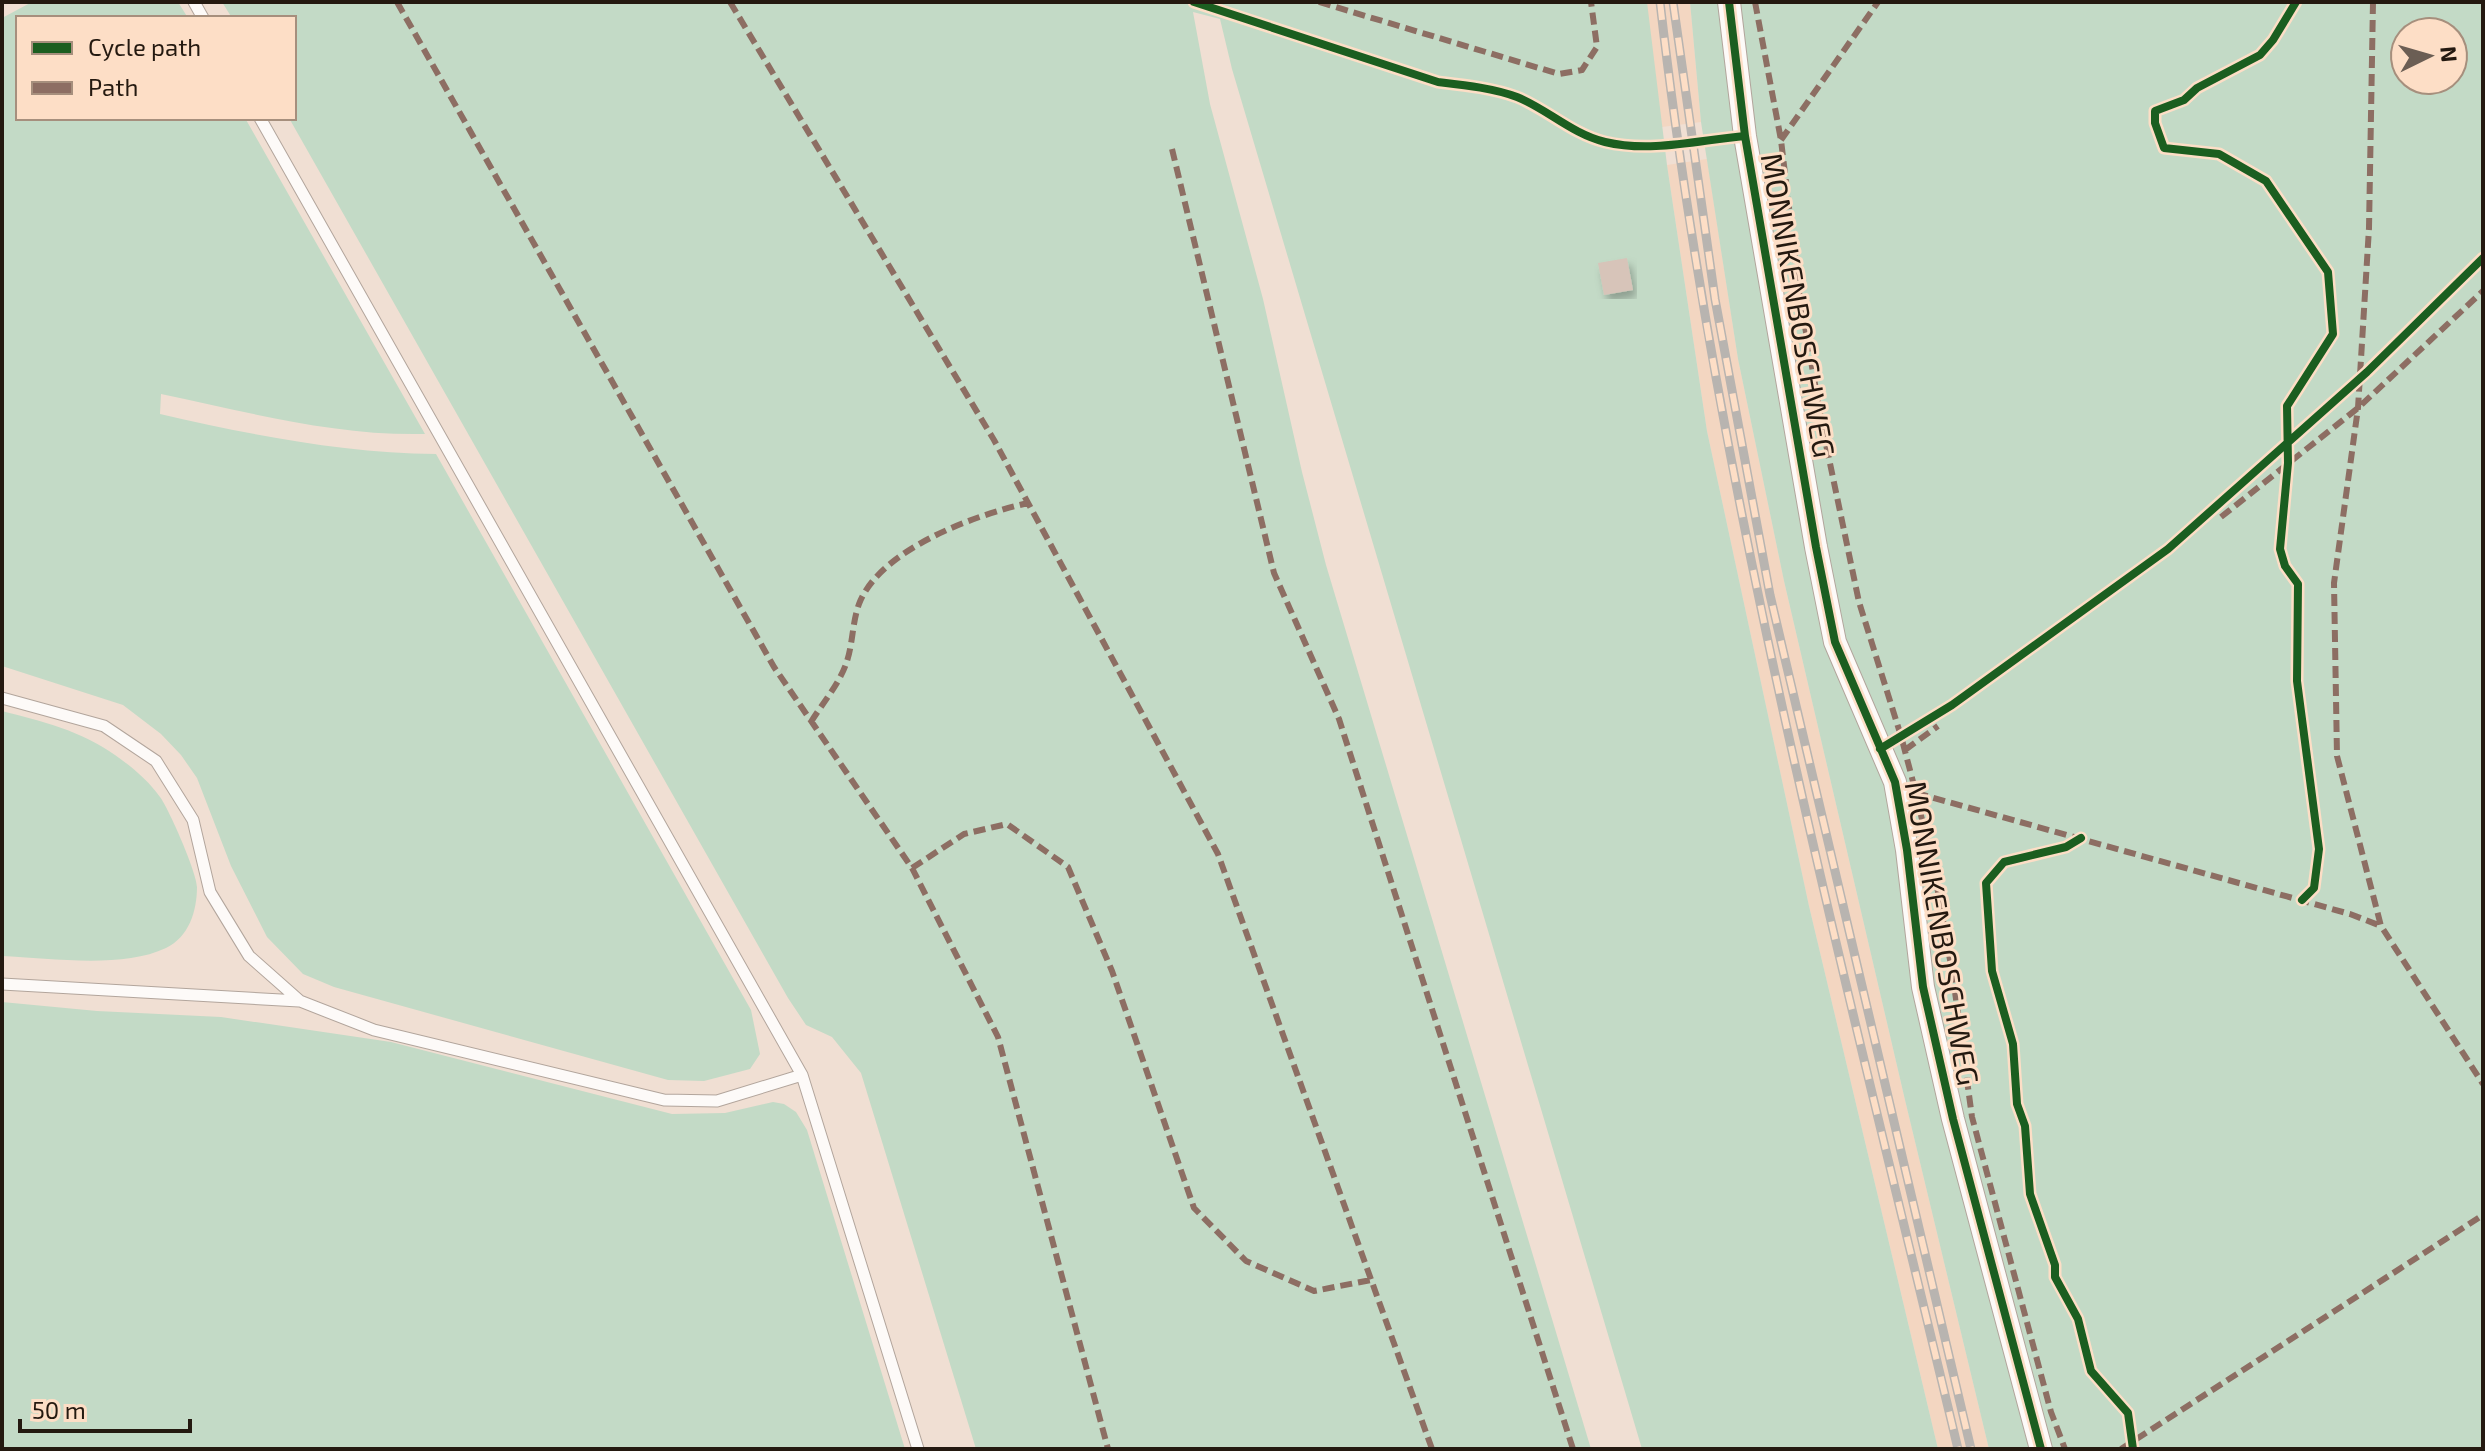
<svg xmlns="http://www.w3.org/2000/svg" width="2485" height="1451" font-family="'Exo 2',sans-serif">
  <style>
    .built { fill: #f3d6c1 }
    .green { fill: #c3dac6; fill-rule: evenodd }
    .building { fill: #d7c4b9; filter: url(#shadow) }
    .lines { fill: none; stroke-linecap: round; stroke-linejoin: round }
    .lane-casing { stroke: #b2a59c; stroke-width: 13 }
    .street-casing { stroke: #b2a59c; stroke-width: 24 }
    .lane { stroke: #fdfaf8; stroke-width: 11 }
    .street { stroke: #fdfaf8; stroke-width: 22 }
    .rail-casing { stroke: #b8b4b0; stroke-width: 9 }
    .rail { stroke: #fddec6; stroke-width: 6; stroke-dasharray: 18; stroke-linecap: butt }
    .quiet { stroke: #8d6e63; stroke-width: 6; stroke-dasharray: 12 6; stroke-linecap: butt }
    .cycleway-casing { stroke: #fddec6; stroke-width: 13 }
    .cycleway { stroke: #1b5e20; stroke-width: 8 }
    .labels { text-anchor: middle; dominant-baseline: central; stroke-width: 6; stroke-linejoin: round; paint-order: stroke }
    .street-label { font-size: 30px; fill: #241910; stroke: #fddec6 }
  </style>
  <defs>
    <filter id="shadow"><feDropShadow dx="4" dy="7" stdDeviation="4" flood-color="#0004"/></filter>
  </defs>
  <rect width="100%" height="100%" fill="#f0dfd3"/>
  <!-- built -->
  <path class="built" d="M1255,2H1690L1701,122L1662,127Z
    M1707,159L1738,359L1784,581L1905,1100L1989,1449H1938L1809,906L1707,431L1667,165Z"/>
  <!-- green -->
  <path class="green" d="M32,2H178L188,18H18V118H245L425,434C335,436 247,412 161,394L160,414C251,435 343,453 436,454L751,1010L760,1054L750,1069L704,1081L668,1080L334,987L303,974L267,937L231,866L197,778L181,755L161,734L123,705L2,666V18Z
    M222,2H1647L1667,165L1707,431L1809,906L1938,1449H1642L1232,69L1220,19L1193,12L1210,104L1263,299L1302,472L1326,565L1591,1449H976L861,1073L832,1037L806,1025L788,998L289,118H294V18H232Z
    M1690,2H2483V1449H1989L1905,1100L1784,581L1738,359L1701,122ZM2405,32H2453V80H2405Z
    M2,711C41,721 82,731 115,755C132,767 148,780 160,797C169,809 197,873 197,887C197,911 189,937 166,948C122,969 50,958 2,956Z
    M2,1002L97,1011L221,1017L391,1042L672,1114L725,1113L773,1102L784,1104L796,1112L807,1130L905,1449H2Z"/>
  <!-- building -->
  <path class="building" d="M1627,258L1633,290L1604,295L1598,263Z"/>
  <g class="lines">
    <!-- lane casing -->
    <g class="lane-casing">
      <path id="lane" d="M194,2L203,18
        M260,118L802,1075L918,1449
        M2,698L104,726L156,761L193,820L210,892L249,956L300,1001L374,1030L664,1100L717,1101L802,1075
        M2,984L299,1001"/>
    </g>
    <!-- street casing -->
    <g class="street-casing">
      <path id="street" d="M1729,2L1745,136L1816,547L1835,642L1895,782L1907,850L1923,987L1953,1119L2041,1449"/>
    </g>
    <!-- lane -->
    <use href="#lane" class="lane"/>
    <!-- street -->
    <use href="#street" class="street"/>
    <!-- rail casing -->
    <g class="rail-casing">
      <path id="rail" d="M1660,2C1716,492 1844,970 1958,1449
        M1673,2L1715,299L1770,595L1971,1449"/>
    </g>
    <!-- rail -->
    <use href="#rail" class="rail"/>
    <!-- quiet -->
    <path class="quiet" d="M397,2L774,667L912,868L998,1037L1108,1449
      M730,2L994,440L1218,854L1432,1449
      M1319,2L1559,74L1582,70L1597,47L1591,2
      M1755,2L1781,140L1799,292L1823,430L1859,602L1901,736L1916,793L1937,886L1953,977L1972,1117L2051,1412L2065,1449
      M2373,2L2369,228L2358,408L2334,583L2337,756L2381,926L2483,1084
      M1781,140L1878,2
      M1172,149L1274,573L1339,719L1573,1449
      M2221,517L2358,408L2483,291
      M811,722C822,704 839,684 846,664C853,645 852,623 859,604C880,549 975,515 1028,503
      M1905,750L1938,726
      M1916,793L2350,914L2381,926
      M912,868L964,834L1007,824L1068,867L1112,971L1194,1208L1246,1261L1314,1291L1371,1280
      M2121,1449L2483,1215"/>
    <!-- cycleway casing -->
    <g class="cycleway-casing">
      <path id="cycleway" d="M1194,2L1438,82C1464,85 1493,88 1517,97C1547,109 1572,134 1605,142C1651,153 1699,140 1745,136
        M1729,2L1745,136L1816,547L1835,642L1895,782L1907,850L1923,987L1953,1119L2041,1449
        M2296,2L2273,40L2260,55L2197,88L2184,100L2155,111V123L2164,148L2219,154L2266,181L2328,272L2333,334L2287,406L2288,463L2280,549L2285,566L2298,584L2297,681L2319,849L2314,888L2302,900
        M1880,749L1952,705L2168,549L2367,372L2483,258
        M2081,838L2066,847L2004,862L1986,883L1992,971L2013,1044L2017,1104L2025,1126L2030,1194L2055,1265V1277L2078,1319L2091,1371L2128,1413L2133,1449"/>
    </g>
    <!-- cycleway -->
    <use href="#cycleway" class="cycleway"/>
  </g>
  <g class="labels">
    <!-- street labels -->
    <g class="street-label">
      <text transform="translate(1799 305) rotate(80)">MONNIKENBOSCHWEG</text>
      <text transform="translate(1943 933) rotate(80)">MONNIKENBOSCHWEG</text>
    </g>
  </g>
  <!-- border -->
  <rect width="2485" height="1451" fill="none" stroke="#241910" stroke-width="8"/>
  <!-- legend -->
  <rect x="16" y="16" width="280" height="104" fill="#fddec6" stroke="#a68f7d" stroke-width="2"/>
  <rect x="32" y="42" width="40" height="12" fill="#1b5e20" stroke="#a68f7d" stroke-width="2"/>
  <text x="88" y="56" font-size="24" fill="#241910">Cycle path</text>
  <rect x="32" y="82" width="40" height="12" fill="#8d6e63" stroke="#a68f7d" stroke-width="2"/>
  <text x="88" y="96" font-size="24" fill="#241910">Path</text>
  <!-- north arrow -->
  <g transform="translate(2429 56) rotate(85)"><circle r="38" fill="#fddec6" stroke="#a68f7d" stroke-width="2"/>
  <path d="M0-6L14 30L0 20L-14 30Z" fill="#6b5e54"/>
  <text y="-12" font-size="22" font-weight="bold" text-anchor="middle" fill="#241910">N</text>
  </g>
  <!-- scale -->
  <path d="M20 1419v12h170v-12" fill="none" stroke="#241910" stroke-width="4"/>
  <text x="32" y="1419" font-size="24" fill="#241910" stroke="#fddec6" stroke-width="6" paint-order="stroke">50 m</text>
</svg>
